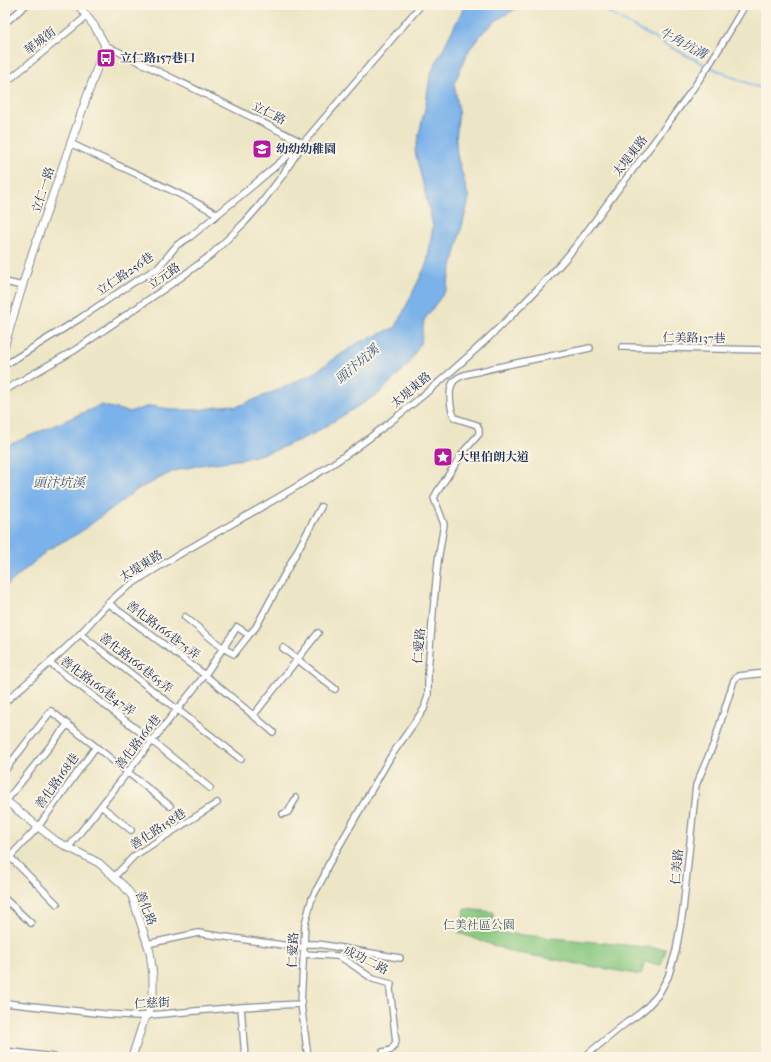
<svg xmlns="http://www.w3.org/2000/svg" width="771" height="1062" font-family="'IM FELL French Canon','Noto Serif TC',serif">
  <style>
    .green { fill: #87c77f; stroke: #517b6e }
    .water { fill: #7bb2ea; stroke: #4b70a4 }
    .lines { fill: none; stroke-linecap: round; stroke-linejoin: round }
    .stream { stroke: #7bb2ea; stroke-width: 2 }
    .minor-casing { stroke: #848a92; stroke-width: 8 }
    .tertiary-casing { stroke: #848a92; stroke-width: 9 }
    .minor { stroke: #fff; stroke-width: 5.5 }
    .tertiary { stroke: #fff; stroke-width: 7 }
    .labels { text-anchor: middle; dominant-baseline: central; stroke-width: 4; stroke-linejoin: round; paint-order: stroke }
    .street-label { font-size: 12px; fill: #1b2f5e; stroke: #fcf5e5 }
    .poi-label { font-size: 12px; font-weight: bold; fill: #1b2f5e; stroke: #fcf5e5; text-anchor: start }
    .park-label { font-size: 12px; fill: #3b5d68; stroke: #fcf5e5 }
    .water-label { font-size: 13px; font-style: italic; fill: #385688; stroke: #fcf5e5 }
  </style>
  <rect width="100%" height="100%" fill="#fcf5e5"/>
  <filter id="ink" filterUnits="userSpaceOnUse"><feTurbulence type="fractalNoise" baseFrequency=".025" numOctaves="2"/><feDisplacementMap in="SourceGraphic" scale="8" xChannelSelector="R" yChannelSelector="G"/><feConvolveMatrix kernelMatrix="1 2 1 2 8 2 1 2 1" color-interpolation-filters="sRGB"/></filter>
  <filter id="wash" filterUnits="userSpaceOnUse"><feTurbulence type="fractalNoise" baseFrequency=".012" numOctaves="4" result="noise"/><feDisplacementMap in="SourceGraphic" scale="16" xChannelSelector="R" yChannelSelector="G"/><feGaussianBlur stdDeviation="0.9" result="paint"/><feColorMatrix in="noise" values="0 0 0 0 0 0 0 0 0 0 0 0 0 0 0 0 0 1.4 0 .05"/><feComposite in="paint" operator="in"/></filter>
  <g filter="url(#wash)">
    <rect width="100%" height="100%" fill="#ede6c6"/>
    <!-- green -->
    <path class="green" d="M465,909L493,912V932L666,949L661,965L645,962L641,975L512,952L459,933Z"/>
    <!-- water -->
    <path class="water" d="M465,5H522L497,20L484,31L469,50L454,84L459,110L456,140L457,155L469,199L446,290L424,320L421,342L408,365L381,392L313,434L276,450L244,459L200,465L174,471L138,489L79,533L49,549L5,587V449L11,444L101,405L129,412L150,406L177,410H199L230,405L236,407L278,390L312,374L358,343L396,327L427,263L433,226L415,151L426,104L430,75Z"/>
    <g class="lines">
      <!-- stream -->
      <path class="stream" d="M595,5C651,36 705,69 766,90"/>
    </g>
  </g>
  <g filter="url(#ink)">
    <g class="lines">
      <!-- minor casing -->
      <g class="minor-casing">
        <path id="minor" d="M5,23L26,5
          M105,45C171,78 237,109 303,143
          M5,83L87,16
          M70,143C119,167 170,187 217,214
          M5,282L23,286
          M622,347L766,350
          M5,365L79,319L134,282L158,268L177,245L190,237L251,187L303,143L421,5
          M5,390L75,350L180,278L211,255L245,222L260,205L282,176L301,147
          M108,603L205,675L273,732
          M185,617L223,648L234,654L249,635
          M80,634L241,759
          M283,648L335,689
          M50,663L152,741L210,788
          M5,702C30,680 55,659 78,636C94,620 107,601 126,588C205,534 295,495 372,436C439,385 503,328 559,266C580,243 597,217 616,192C646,152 677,113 705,71C719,50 732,27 745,5
          M253,716L318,633
          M5,770L51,711L170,806
          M6,801L67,725
          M101,806L131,830
          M283,814L288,812L296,798
          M68,848L152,741L205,675L237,627L249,635L256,627L321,507
          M5,852L57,904
          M5,862L38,827L95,748
          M114,877L134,856L217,803
          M5,899L31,923
          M147,944L198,933L304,948
          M304,944H318L400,958
          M304,954L337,956L347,961L373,979L391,984L390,989L396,1042L391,1050L383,1052
          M5,1003L105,1014L139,1016L241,1007L301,1004
          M241,1007L245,1057
          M5,1051L54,1057
          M308,1057L301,1004L305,924L312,898L324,876L327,867L391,756L424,709L428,695V671L433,612L438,561L444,524L434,498L437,492L465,450L479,434V430L477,425L455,418C450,410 447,387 455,380C461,374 473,373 481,371C517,362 553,356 590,348
          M584,1057L626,1023L639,1014L646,1008L658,995L668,977L676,951L683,910L696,785L714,743L734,680L738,676L766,673"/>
      </g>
      <!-- tertiary casing -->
      <g class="tertiary-casing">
        <path id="tertiary" d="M5,344L32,254L105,45L95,27L78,5
          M5,800L56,841L99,863L124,886L132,896L150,952L153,976V999L148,1015L144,1020L132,1057"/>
      </g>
      <!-- minor -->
      <use href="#minor" class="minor"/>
      <!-- tertiary -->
      <use href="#tertiary" class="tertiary"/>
    </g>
  </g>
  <!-- icons -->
  <defs>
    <g id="bus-square" transform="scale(1)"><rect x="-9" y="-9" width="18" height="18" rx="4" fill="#b5179e" stroke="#fcf5e5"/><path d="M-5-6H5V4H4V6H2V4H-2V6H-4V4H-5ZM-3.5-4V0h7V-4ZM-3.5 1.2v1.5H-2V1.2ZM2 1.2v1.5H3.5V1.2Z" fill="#fff"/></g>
    <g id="school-square" transform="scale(1)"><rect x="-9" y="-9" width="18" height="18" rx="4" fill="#b5179e" stroke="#fcf5e5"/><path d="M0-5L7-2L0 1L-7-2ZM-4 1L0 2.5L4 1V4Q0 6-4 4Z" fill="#fff"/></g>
    <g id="sight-square" transform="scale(1)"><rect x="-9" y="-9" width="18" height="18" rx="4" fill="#b5179e" stroke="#fcf5e5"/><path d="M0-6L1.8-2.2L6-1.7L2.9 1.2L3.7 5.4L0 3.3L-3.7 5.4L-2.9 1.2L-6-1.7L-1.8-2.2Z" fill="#fff"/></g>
  </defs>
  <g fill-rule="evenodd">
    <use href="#bus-square" x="106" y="58"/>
    <use href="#school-square" x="262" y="149"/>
    <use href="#sight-square" x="443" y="457"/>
  </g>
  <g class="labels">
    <!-- street labels -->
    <g class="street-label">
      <text transform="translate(40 41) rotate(-38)">華城街</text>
      <text transform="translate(269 113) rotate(27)">立仁路</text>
      <text transform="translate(630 156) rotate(-52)">太堤東路</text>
      <text transform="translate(43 190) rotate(-72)">立仁一路</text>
      <text transform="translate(125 274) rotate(-34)">立仁路256巷</text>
      <text transform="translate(164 276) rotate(-35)">立元路</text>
      <text transform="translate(694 338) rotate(1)">仁美路137巷</text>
      <text transform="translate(411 390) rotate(-40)">太堤東路</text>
      <text transform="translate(141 566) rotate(-32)">太堤東路</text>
      <text transform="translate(163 630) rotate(37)">善化路166巷75弄</text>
      <text transform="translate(419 646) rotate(-85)">仁愛路</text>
      <text transform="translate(136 663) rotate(38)">善化路166巷65弄</text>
      <text transform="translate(98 686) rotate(37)">善化路166巷47弄</text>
      <text transform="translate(138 742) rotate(-52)">善化路166巷</text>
      <text transform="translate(57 781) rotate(-54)">善化路168巷</text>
      <text transform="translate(158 829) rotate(-33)">善化路158巷</text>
      <text transform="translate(677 867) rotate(-85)">仁美路</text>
      <text transform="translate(146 908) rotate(69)">善化路</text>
      <text transform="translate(293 950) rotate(-88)">仁愛路</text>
      <text transform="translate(366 960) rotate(27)">成功二路</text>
      <text transform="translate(152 1003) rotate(-3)">仁慈街</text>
    </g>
    <!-- poi labels -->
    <g class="poi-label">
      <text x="120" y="58">立仁路157巷口</text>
      <text x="276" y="149">幼幼幼稚園</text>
      <text x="457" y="457">大里伯朗大道</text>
    </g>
    <!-- park labels -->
    <g class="park-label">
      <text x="479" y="925">仁美社區公園</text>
    </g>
    <!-- water labels -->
    <g class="water-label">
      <text transform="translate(683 43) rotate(28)">牛角坑溝</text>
      <text transform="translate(357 364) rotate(-40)">頭汴坑溪</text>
      <text x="59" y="482">頭汴坑溪</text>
    </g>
  </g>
  <!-- margin -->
  <rect width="771" height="1062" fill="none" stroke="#fcf5e5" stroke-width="20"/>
</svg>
